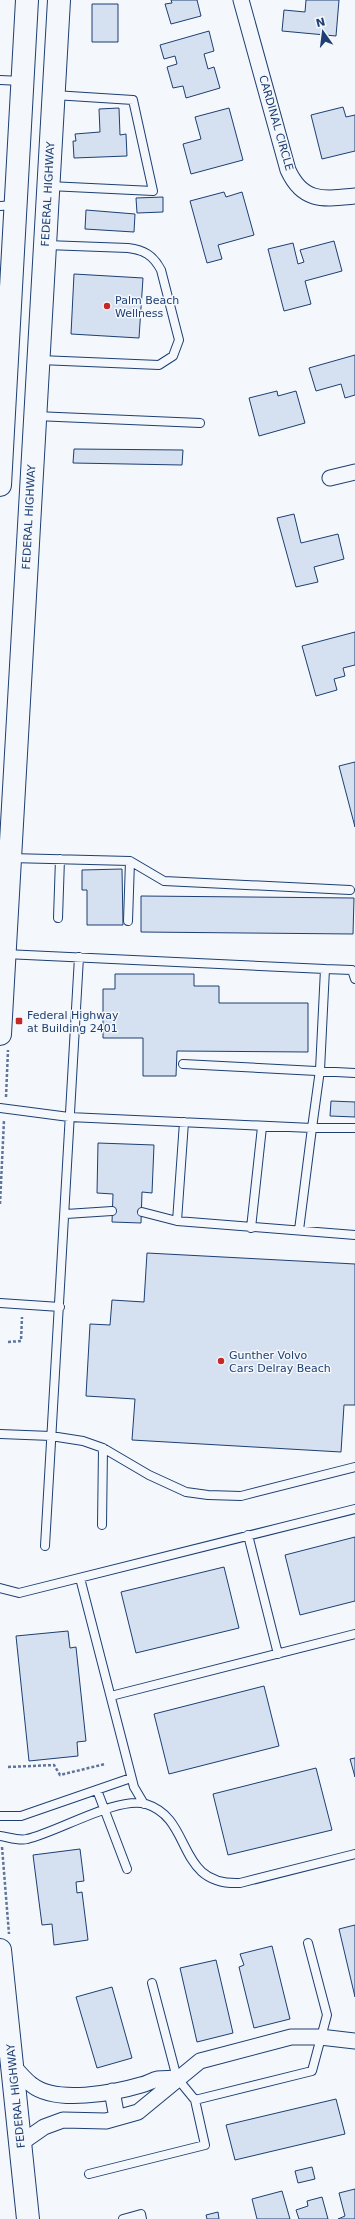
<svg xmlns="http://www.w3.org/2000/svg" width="355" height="2219" font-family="'DejaVu Sans',sans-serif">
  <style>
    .building { fill: #d5e0f0; stroke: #1d3f73 }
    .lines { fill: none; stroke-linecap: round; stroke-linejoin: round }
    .lane-casing { stroke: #1d3f73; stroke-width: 10 }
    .street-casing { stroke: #1d3f73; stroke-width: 17 }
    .primary-casing { stroke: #1d3f73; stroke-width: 24 }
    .path { stroke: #5e769c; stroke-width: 2.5; stroke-dasharray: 3 2; stroke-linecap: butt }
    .lane { stroke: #f4f7fb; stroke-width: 8 }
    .street { stroke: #f4f7fb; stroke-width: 15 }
    .primary { stroke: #f4f7fb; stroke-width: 22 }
    .poi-dot { fill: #c62828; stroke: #f4f7fb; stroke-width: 1.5 }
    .labels { text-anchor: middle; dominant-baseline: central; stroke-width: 3; stroke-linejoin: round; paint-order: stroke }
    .street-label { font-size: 11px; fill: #1d3f73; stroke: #f4f7fb }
    .poi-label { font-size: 11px; fill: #1d3f73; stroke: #f4f7fb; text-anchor: start }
  </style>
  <rect width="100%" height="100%" fill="#f4f7fb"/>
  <!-- building -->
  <path class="building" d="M171,0H197L201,16L171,24L165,4L172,3Z
    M306,0H339L336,36L282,31L284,10L305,12Z
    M92,4H118V42H92Z
    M209,31L214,51L204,54L208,69L214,67L220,88L186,98L183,86L173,88L167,67L177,64L175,56L164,59L160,45Z
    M343,107L346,117L355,115V151L322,159L311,115Z
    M119,108L120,135L126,134L127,156L74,158L73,141H76L75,134L100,132L99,109Z
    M229,108L243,160L191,174L183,144L201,139L195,117Z
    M224,192L226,197L242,192L254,235L218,245L222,259L207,263L190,201Z
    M163,197V212L137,213L136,198Z
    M86,210L135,214L134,232L85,229Z
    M334,241L342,271L305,281L311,304L284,311L268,249L293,243L298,264L304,262L300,250Z
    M74,274L143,278L139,338L71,334Z
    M355,355V395L345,398L341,384L316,391L309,368Z
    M277,391L278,396L296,391L305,423L259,436L249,398Z
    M74,449L183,450L182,465L73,463Z
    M294,514L301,543L338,534L344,559L314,567L318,582L296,587L277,518Z
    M355,632V665L343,668L345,676L334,679L337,690L316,696L302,646Z
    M355,762V827L339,766Z
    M122,869L123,925H87V890H82V870Z
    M141,896L354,898L353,934L141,932Z
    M115,974H194V986H219V1003H308V1052L177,1051L176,1076H143V1038H103V989H115Z
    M331,1101L355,1102V1117L330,1116Z
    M98,1143L154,1145L152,1193L142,1192L141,1223L112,1222L113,1194L97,1193Z
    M147,1253L355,1264V1405H344L341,1452L132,1440L135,1399L86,1396L90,1324L110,1325L112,1300L144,1302Z
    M355,1537V1601L300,1615L285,1555Z
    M224,1567L239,1628L136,1653L121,1592Z
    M68,1631L70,1648L76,1647L86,1741L77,1742L78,1756L29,1761L16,1636Z
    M264,1686L279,1746L169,1774L154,1714Z
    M355,1758V1777L350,1759Z
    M316,1768L332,1830L228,1855L213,1794Z
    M80,1849L84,1881L76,1882L77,1893L82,1892L88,1940L54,1945L52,1924L42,1925L33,1855Z
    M355,1925V1997L339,1929Z
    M272,1946L290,2019L254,2028L239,1967L244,1965L240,1954Z
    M216,1960L233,2033L197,2042L180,1968Z
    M112,1987L132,2058L97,2068L76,1997Z
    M336,2099L345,2134L235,2160L226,2125Z
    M312,2167L315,2179L298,2183L295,2171Z
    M355,2189V2219H338L345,2216L339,2193Z
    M282,2191L290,2219H257L252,2199Z
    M322,2197L328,2219H299L296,2210L308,2206L307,2201Z
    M218,2212L219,2219H207L206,2215Z"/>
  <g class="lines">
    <!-- lane casing -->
    <g class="lane-casing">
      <path id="lane" d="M0,80L22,81
        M49,186L153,191L133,100L54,95
        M0,206L15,205
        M40,360L159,365L173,356L179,340L161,270C153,255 144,250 128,248L46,245
        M35,416L200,423
        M10,858L130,861L164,881L350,890
        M58,918L60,859
        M128,921L130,861
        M5,954L325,969
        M183,1064L355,1073
        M0,1108L69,1117L312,1128L320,1070L325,969L352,970L355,979
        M142,1212L177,1221L355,1235
        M66,1214L112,1211
        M177,1221L184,1122
        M251,1228L262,1127
        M299,1230L312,1128H355
        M0,1303L60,1307
        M0,1434L51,1436L83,1441L103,1448L149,1475L186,1492L208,1495L241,1496L355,1467
        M102,1525L103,1448
        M248,1535L278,1654
        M45,1546L79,957
        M80,1578L134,1787L144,1804
        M0,1588L19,1593L355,1509
        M111,1696L355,1634
        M97,1790L127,1869
        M0,1816H21L131,1778
        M0,1836C8,1837 19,1841 27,1839C58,1832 117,1796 146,1804C194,1819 175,1886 240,1883L355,1854
        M195,2100L312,2071L327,2015L308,1943
        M89,2174L205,2145L195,2100L177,2078L152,1983
        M123,2219L141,2214L142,2219"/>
    </g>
    <!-- street casing -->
    <g class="street-casing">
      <path id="street" d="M241,0L288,170C303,203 324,199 355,196
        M330,478L355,472
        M13,2066C19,2072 25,2080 32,2085C56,2104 114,2093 141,2085C147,2084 152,2080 158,2079C164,2078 171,2079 177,2078
        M112,2091L117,2118
        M21,2143L44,2127L63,2120L106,2121L138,2112L200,2061L291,2037H320L355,2041"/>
    </g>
    <!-- primary casing -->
    <g class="primary-casing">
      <path id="primary" d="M0,485L27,0
        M0,1034L59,0
        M0,1950L28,2219"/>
    </g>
    <!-- path -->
    <path class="path" d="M6,1097L8,1050
      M0,1204L4,1120
      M8,1342L21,1341L22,1317
      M8,1767L54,1765L60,1775L105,1764
      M2,1847L9,1934"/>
    <!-- lane -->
    <use href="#lane" class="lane"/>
    <!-- street -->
    <use href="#street" class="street"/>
    <!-- primary -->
    <use href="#primary" class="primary"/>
  </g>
  <!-- markers -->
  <g class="poi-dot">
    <circle cx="107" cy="306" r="4"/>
    <rect x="15" y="1017" width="8" height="8" rx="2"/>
    <circle cx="221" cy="1361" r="4"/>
  </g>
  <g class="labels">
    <!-- street labels -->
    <g class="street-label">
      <text transform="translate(276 123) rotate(74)">CARDINAL CIRCLE</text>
      <text transform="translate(48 194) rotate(-87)">FEDERAL HIGHWAY</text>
      <text transform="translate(29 517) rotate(-87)">FEDERAL HIGHWAY</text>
      <text transform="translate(16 2096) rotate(-96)">FEDERAL HIGHWAY</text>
    </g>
    <!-- poi labels -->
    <g class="poi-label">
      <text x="115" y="300">Palm Beach<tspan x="115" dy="13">Wellness</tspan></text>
      <text x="27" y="1015">Federal Highway<tspan x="27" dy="13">at Building 2401</tspan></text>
      <text x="229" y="1355">Gunther Volvo<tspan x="229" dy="13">Cars Delray Beach</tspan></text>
    </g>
  </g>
  <!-- north arrow -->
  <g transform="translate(323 32) rotate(346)" stroke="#f4f7fb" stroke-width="3" paint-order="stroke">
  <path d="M0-3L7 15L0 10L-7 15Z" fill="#1d3f73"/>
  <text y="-6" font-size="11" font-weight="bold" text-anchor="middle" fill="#1d3f73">N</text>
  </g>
</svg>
